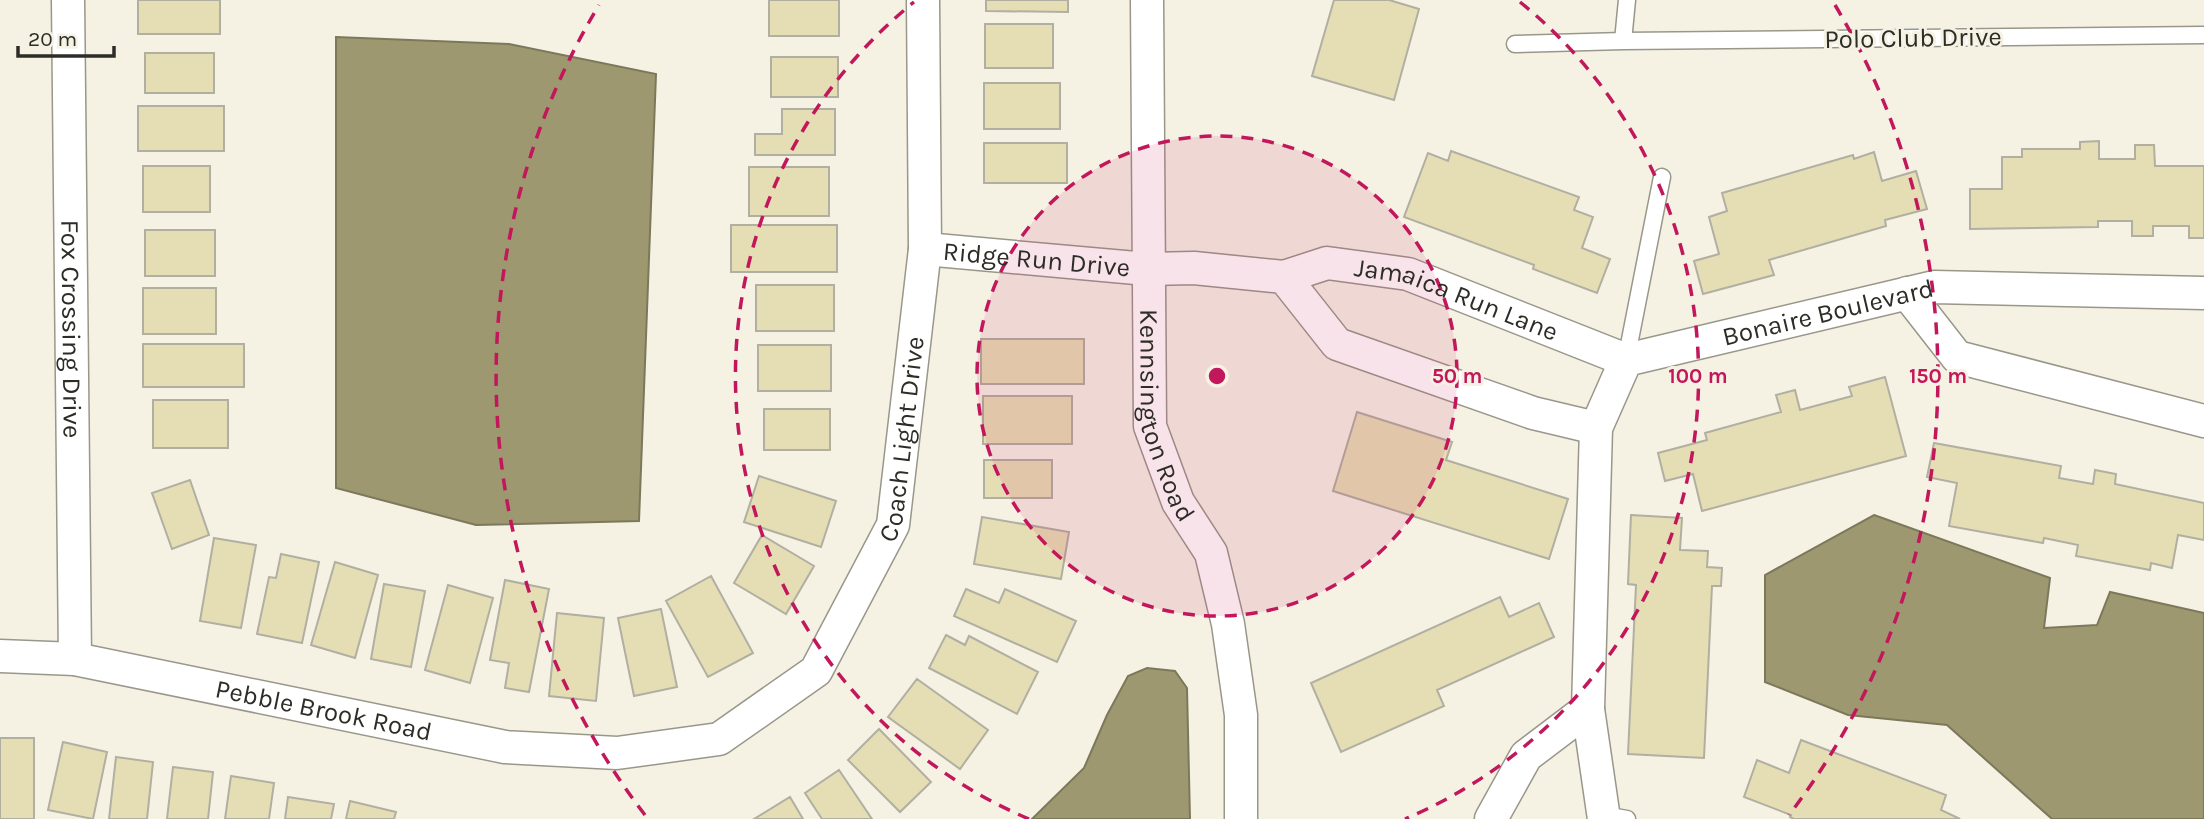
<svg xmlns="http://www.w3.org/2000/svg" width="2204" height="819" font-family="Karla,sans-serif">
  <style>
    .water { fill: #9e9871; stroke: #7c785b; stroke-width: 2 }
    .building { fill: #e5deb5; stroke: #b1afa1; stroke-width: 2 }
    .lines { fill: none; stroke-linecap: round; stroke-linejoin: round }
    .service-casing { stroke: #99978a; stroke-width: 19 }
    .minor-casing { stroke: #99978a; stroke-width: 35 }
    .service { stroke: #fff; stroke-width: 16 }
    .minor { stroke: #fff; stroke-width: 32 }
    .ring { fill: none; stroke: #c2185b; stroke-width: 3.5; stroke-dasharray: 12 9 }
    .labels { text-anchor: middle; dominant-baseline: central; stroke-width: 6; stroke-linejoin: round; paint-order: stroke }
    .street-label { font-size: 26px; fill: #2d2c27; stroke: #f5f2e4 }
    .centre { fill: #c2185b; stroke: #f5f2e4; stroke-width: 3.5 }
    .ring-label { font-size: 21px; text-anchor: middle; font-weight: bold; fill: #c2185b; stroke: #f5f2e4; stroke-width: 6; stroke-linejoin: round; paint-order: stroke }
  </style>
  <rect width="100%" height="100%" fill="#f5f2e4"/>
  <!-- water -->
  <path class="water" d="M336,37L509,44L656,74L639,521L476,525L336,488Z
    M1874,515L2050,578L2044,628L2097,625L2110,592L2204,613V819H2052L1947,725L1848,715L1765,682V575Z
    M1147,668L1175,671L1187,688L1190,819H1032L1084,768L1107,715L1128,676Z"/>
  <!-- building -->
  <path class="building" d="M138,0H220V34H138Z
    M769,0H839V36H769Z
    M986,0H1068V12L986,11Z
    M1334,0H1389L1419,9L1394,100L1312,76Z
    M985,24H1053V68H985Z
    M145,53H214V93H145Z
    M771,57H838V97H771Z
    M984,83H1060V129H984Z
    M138,106H224V151H138Z
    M782,109H835V155H755V134H782Z
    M2099,141V159H2135V145H2154L2155,166H2204V238H2189V226H2153V236H2132V221H2098V227L1970,229V189H2002V157H2022V149H2080V142Z
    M984,143H1067V183H984Z
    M1451,151L1579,197L1574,210L1593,217L1582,248L1610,259L1597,293L1533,269L1534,265L1404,217L1428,153L1448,161Z
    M1874,152L1882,181L1916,171L1927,209L1885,220L1886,226L1769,260L1774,275L1703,294L1694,261L1719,254L1709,217L1727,211L1722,193L1853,155L1854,159Z
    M143,166H210V212H143Z
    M749,167H829V216H749Z
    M731,225H837V272H731Z
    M145,230H215V276H145Z
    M756,285H834V331H756Z
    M143,288H216V334H143Z
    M981,339H1084V384H981Z
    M143,344H244V387H143Z
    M758,345H831V391H758Z
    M1885,377L1906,456L1702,511L1693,474L1665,481L1658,453L1707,440L1705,433L1781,412L1776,395L1795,390L1800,410L1852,396L1849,387Z
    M983,396H1072V444H983Z
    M153,400H228V448H153Z
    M764,409H830V450H764Z
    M1357,412L1452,442L1446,460L1568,499L1549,559L1333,491Z
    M1934,443L2061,466L2059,478L2093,484L2095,470L2116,474L2115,484L2204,503V540L2178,535L2172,568L2151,563L2150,570L2076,556L2078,545L2044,538L2043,543L1949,526L1957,483L1927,477Z
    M984,460H1052V498H984Z
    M759,476L836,501L821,547L744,522Z
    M190,480L209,535L172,549L152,493Z
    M1631,515L1682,518L1680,550L1708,551L1707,567L1722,568L1721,586H1712L1704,758L1628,754L1636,585L1628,584Z
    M982,517L1069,532L1061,579L974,564Z
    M762,535L814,566L786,614L734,583Z
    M214,538L256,545L241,628L200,621Z
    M281,554L319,562L302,643L257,634L269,577L276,578Z
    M335,562L378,575L355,658L311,645Z
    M711,576L753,653L708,677L666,601Z
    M505,580L549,589L529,692L505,688L509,663L490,660Z
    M384,584L425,591L411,667L371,659Z
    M448,585L493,598L470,683L425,670Z
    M966,589L999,603L1005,589L1076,621L1057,662L954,616Z
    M1500,597L1509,617L1539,603L1554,637L1437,690L1444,706L1341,752L1311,683Z
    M661,609L677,687L634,696L618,618Z
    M557,613L604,618L596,701L549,696Z
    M946,635L965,645L969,636L1038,672L1017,714L929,668Z
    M917,679L988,730L960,769L888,717Z
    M879,729L931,782L900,812L848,760Z
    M0,738H34V819H0Z
    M1801,740L1946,795L1941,810L1960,819H1794L1790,817L1791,815L1744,797L1757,760L1789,773Z
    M63,742L107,752L93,819L48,810Z
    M116,757L153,762L147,819H109Z
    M173,767L213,772L208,819H167Z
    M839,770L872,819H822L805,793Z
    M231,776L274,783L269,819H225Z
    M288,797L334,804L331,819H285Z
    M790,797L803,819H754Z
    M350,801L396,812L394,819H346Z"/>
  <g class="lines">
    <!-- service casing -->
    <g class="service-casing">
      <path id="service" d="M1623,41L1627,0
        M1515,44L1623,41L2204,35
        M1626,360L1662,177
        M1604,815L1627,819"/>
    </g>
    <!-- minor casing -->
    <g class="minor-casing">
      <g id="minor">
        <path id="s1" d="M68,0L75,659"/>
        <path id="s2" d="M1147,0L1150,426L1178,502L1211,553L1228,624L1241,715V819"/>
        <path id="s3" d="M925,249L1147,269L1194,268L1284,277L1337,344L1533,413L1596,428"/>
        <path id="s4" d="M1284,277L1327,263L1408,274L1626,360"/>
        <path d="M1907,293L1957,357L2204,421"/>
        <path id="s5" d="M0,656L75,659L505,747L617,753L719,739L816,671L893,525L925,249L923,0"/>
        <path d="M1491,819L1526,756L1588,709"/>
        <path id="s6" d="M1604,819L1588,709L1596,428L1626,360L1934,287L2204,293"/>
      </g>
    </g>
    <!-- service -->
    <use href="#service" class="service"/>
    <!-- minor -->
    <use href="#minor" class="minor"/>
  </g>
  <!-- distance rings -->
  <circle cx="1217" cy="376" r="240" fill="#c2185b" fill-opacity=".12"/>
  <g class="ring">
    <circle cx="1217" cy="376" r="240"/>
    <path d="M1029 819A481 481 0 0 1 914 2M1520 2A481 481 0 0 1 1405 819"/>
    <path d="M645 815A721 721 0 0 1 599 5M1835 5A721 721 0 0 1 1789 815"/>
  </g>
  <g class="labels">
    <!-- street labels -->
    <g class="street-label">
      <text transform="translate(1913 38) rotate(-1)">Polo Club Drive</text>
      <text stroke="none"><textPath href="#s3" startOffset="112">Ridge Run Drive</textPath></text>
      <text stroke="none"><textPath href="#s4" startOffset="180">Jamaica Run Lane</textPath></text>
      <text stroke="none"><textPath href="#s6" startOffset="674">Bonaire Boulevard</textPath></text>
      <text stroke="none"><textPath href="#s1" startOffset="329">Fox Crossing Drive</textPath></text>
      <text stroke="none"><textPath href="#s2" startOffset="418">Kennsington Road</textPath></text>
      <text stroke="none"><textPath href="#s5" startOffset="1099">Coach Light Drive</textPath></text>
      <text stroke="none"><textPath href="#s5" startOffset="329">Pebble Brook Road</textPath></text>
    </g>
  </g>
  <circle cx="1217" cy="376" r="10" class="centre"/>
  <g class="ring-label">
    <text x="1457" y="383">50 m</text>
    <text x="1698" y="383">100 m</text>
    <text x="1938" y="383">150 m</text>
  </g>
  <!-- scale -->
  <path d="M18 46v10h96v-10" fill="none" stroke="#2d2c27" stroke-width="3.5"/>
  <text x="28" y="46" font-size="21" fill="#2d2c27" stroke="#f5f2e4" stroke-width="5" paint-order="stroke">20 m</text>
</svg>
